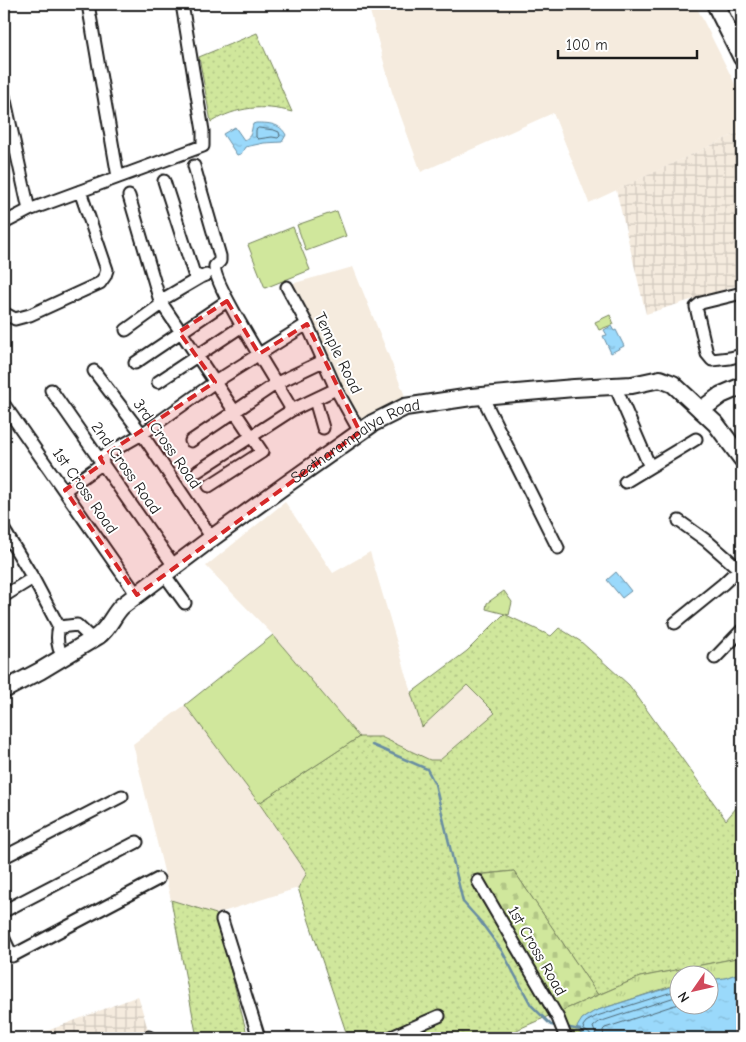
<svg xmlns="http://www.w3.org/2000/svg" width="746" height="1042" font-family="'Comic Neue',sans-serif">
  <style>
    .built { fill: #f5ebde }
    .industrial { fill: url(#industrial-grid) }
    .grass { fill: url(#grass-dots); stroke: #76825c }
    .cemetery { fill: url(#cemetery-stones); stroke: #76825c }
    .park { fill: url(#park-tufts); stroke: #76825c }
    .pitch { fill: #d0e79c; stroke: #76825c }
    .water { fill: url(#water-ripples); stroke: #688da2 }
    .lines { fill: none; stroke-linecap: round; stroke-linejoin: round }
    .shore { stroke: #4e6875; stroke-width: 1 }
    .stream { stroke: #688da2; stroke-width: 2.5 }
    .street-casing { stroke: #1c1c1c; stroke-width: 15 }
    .secondary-casing { stroke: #1c1c1c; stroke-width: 20 }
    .street { stroke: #fff; stroke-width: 11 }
    .secondary { stroke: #fff; stroke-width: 16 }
    .marked { fill: #d62828; fill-opacity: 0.2; stroke: #d62828; stroke-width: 4; stroke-dasharray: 10 6; stroke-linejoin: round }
    .labels { text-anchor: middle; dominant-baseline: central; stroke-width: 4; stroke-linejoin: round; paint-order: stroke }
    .street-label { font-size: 16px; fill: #1c1c1c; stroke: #fff }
  </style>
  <defs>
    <pattern id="industrial-grid" width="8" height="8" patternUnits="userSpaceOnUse" patternTransform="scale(1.25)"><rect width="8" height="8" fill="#f5ebde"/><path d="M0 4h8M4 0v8" fill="none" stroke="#d1c9be"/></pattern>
    <pattern id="grass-dots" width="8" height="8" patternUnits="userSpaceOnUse" patternTransform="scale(1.25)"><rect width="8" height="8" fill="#d0e79c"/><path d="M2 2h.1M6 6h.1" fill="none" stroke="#b2c686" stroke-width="1.8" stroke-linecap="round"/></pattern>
    <pattern id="cemetery-stones" width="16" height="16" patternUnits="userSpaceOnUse" patternTransform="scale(1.25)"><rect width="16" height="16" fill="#d0e79c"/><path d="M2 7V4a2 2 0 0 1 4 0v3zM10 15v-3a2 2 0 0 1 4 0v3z" fill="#b2c686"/></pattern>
    <pattern id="park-tufts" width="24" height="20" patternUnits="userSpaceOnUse" patternTransform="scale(1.25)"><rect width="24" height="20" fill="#d0e79c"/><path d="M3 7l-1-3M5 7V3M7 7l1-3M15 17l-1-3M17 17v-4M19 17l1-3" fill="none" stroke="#b2c686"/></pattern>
    <pattern id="water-ripples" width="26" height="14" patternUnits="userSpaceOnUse" patternTransform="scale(1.25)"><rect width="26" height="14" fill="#9ad9fb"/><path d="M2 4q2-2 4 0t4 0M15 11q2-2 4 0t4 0" fill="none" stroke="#84bad7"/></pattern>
  </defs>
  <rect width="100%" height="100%" fill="#fff"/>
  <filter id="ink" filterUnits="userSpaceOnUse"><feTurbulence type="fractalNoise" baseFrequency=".02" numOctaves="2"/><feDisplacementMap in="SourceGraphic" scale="10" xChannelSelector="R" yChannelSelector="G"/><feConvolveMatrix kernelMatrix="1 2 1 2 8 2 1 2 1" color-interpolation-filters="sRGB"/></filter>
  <g filter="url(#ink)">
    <!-- built -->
    <path class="built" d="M368,4H695L742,98V131L589,203L553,113L421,172L392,92Z
      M353,267L405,396L360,426L291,284Z
      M285,502L333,573L370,552L422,727L467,685L495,714L440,760H430L381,737H359L273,635L206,566Z
      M185,705L259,803L307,873L298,888L216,914L171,900L133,744Z"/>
    <!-- industrial -->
    <path class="industrial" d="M742,131V284L646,314L616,190Z
      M138,996L149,1033L135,1038H29Z"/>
    <!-- grass -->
    <path class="grass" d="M257,33L292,112C263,104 237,107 211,122L199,57Z
      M504,614L551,636L559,628L580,641L629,685L726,820L742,801V957L640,977L598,995L514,871L471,875L551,1015L521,1028L502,1038H348L298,888L307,873L259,803L359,737H381L430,760H440L495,713L467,685L422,727L411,693L467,651Z
      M171,900L216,914L248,1038H197Z"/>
    <!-- cemetery -->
    <path class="cemetery" d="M514,871L598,995L559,1012L477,875Z"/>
    <!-- park -->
    <path class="park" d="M610,315L614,324L599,330L595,322Z
      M504,591L512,602L509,615L486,609L487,603Z
      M742,957V972L725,978L709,980L708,974H678V984L595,1011L582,1019L580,1033L589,1038H571L559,1012L640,977Z"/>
    <!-- pitch -->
    <path class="pitch" d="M337,211L346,236L306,251L297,225Z
      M293,227L310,270L265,288L248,245Z
      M273,635L359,737L259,803L185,705Z"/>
    <!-- water -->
    <path class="water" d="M256,123C268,123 280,123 286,135L282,142L264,143L245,147L241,154L237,155L223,134L235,127L244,140C252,137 251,131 253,124Z
      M611,326L614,331L616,330L624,346L611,353L603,336L607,335L604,330Z
      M616,572L631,591L622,598L607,580Z
      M742,972V1038H589L580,1033L577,1027L582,1019L595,1011L677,985L678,984V1004H708L709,980L725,978Z"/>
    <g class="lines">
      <!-- shore -->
      <path class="shore" d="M259,128L274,130L279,132L280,136L278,138L272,137L258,139L256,137V130Z
        M590,1038V1034L584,1030L583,1026L586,1022L597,1016L678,990
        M597,1038L593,1027L599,1022L678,996
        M604,1038L603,1030L605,1028L678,1004"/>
      <!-- stream -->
      <path class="stream" d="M372,745L427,769L435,784L463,902L480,921L502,951L531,1005L551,1025L557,1026
        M565,1027L580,1030"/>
      <!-- street casing -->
      <g class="street-casing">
        <path id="street" d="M88,4L118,177
          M4,96L29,210
          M194,166L220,256V261L215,266C211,282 280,388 292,410
          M164,181L194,274L201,277
          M129,196L160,301L262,452L209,486
          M4,223L29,210L203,146V131L182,4
          M287,287L307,324L336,389L360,432
          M742,293L701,303L696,307L707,354L712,360L730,358L742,355
          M160,301L201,277L206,275
          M4,313L15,319L30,315L100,283L105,276L107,270L80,191
          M126,330L162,304
          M135,363L227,301
          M94,371L142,434L212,538
          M158,382L242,326
          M615,386L650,467
          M51,390L174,566
          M482,396L558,548
          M315,400L323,428
          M5,406L137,595
          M191,441L277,383L323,361
          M100,458L142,434L215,382L307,324
          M198,471L292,410L336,389
          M625,482L696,439
          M65,490L103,463
          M679,521L707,541L739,569
          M4,530L33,578L59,627C56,638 57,647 63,657
          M164,574L185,603
          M4,596L33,578
          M675,623L723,584L742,566
          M59,627L77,625L93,640
          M715,658L742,630
          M4,857L122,796
          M478,881L558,1018L566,1038
          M4,911L137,842
          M222,920L259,1038
          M4,939L12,956L158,879
          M147,1038L149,1037
          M389,1038L439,1016"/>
      </g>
      <!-- secondary casing -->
      <g class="secondary-casing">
        <g id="secondary">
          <path d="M715,4L742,58"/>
          <path d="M701,410L721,395L742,386"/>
          <path id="s1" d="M4,690L40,671L98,636C110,627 112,616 122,606L212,538L284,486L373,423L405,407L471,397L574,388L632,385L660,379L673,384L716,424L742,459"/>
        </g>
      </g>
      <!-- street -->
      <use href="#street" class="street"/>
      <!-- secondary -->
      <use href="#secondary" class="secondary"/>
    </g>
  </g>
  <!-- marked area -->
  <path class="marked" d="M227,301L259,354L307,324L360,432L137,595L65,490L103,463L100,458L215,382L179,332Z"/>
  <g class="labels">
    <!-- street labels -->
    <g class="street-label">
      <text transform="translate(338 353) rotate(64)">Temple Road</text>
      <text transform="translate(167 444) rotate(55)">3rd Cross Road</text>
      <text stroke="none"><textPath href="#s1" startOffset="434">Seetharampalya Road</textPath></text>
      <text transform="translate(126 468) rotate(55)">2nd Cross Road</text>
      <text transform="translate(85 491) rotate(55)">1st Cross Road</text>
      <text transform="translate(537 951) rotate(60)">1st Cross Road</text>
    </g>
  </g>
  <!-- margin -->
  <rect width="746" height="1042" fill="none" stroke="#fff" stroke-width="20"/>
  <rect x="10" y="10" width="726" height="1022" fill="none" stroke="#1c1c1c" stroke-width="2" filter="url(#ink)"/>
  <!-- north arrow -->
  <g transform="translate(694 990) rotate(236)"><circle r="24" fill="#ffffff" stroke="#a4a4a4"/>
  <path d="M0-4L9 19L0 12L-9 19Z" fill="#d1495b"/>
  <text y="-8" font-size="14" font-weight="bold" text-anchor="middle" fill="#1c1c1c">N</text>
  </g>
  <!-- scale -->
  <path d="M558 50v8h139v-8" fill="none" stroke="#1c1c1c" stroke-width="2.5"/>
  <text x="566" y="50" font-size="15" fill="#1c1c1c" stroke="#ffffff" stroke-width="4" paint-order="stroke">100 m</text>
</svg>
